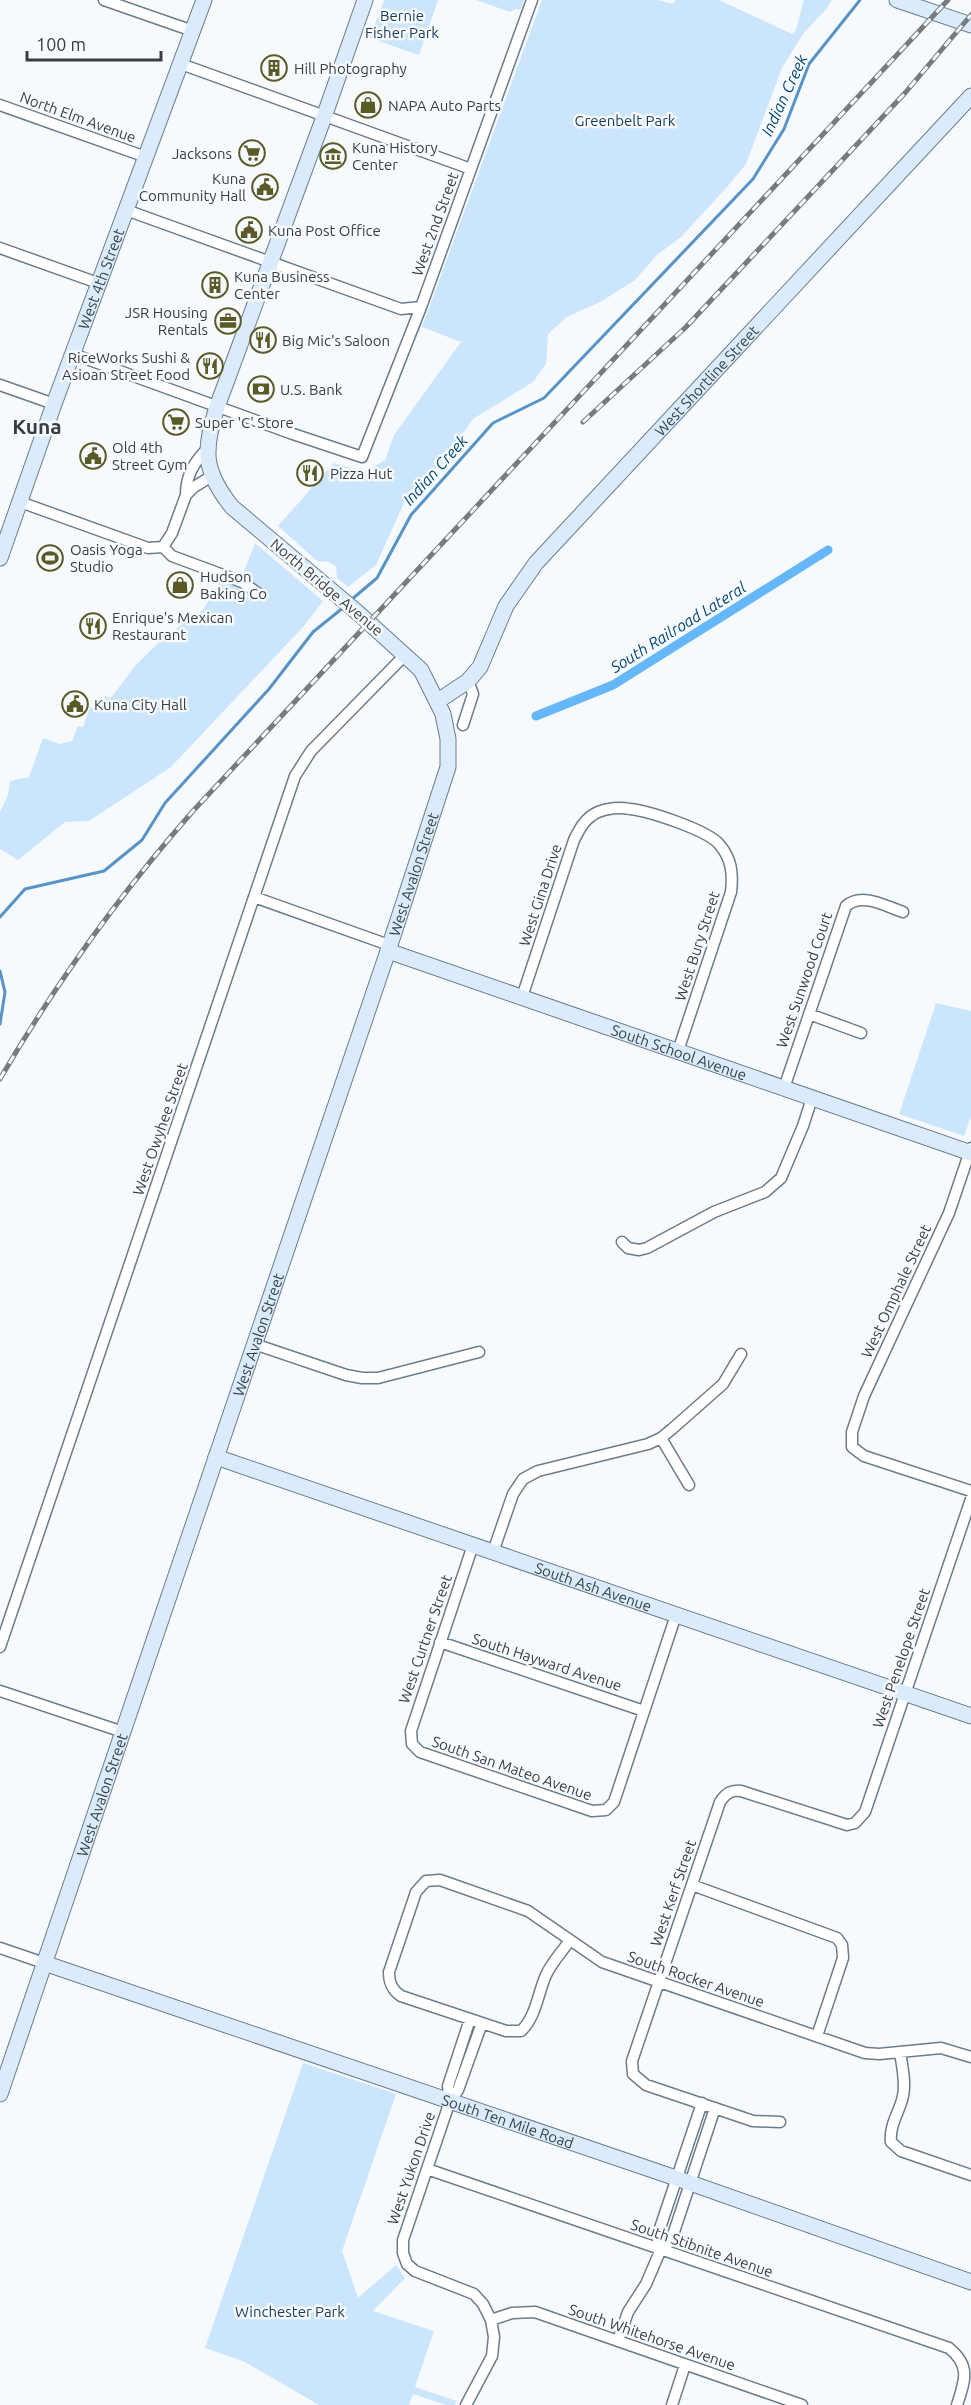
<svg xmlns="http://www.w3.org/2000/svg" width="971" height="2405" font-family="Ubuntu,sans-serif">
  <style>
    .green { fill: #cae5fc }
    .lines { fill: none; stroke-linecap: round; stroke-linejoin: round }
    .stream { stroke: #5793c4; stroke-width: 3 }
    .canal { stroke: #65b7fa; stroke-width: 9 }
    .street-casing { stroke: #6b7d8c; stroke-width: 13 }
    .secondary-casing { stroke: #6b7d8c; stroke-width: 17 }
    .street { stroke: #fff; stroke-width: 10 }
    .secondary { stroke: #daecfc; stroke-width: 15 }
    .rail-casing { stroke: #747b81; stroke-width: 5 }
    .rail { stroke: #f6fafd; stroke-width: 3; stroke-dasharray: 9; stroke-linecap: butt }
    .labels { text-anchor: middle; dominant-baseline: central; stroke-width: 5; stroke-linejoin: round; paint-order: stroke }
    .park-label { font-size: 15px; fill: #183a55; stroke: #f6fafd }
    .poi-label { font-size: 15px; fill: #363e45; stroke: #f6fafd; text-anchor: start }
    .street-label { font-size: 15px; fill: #363e45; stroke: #f6fafd }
    .water-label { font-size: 16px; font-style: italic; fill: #064872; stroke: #f6fafd }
    .district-label { font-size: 21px; font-weight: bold; fill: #363e45; stroke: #f6fafd }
  </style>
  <rect width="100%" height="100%" fill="#f6fafd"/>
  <!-- green -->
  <path class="green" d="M384,0H438L419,55L370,38Z
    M476,0H524L520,10L516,9L510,12Z
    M542,0H658L673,4L675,0H719L792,34L796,30L804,0H832L828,7L803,34L782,68L746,164L727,187L681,237L658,254L635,280L602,301L567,317L548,334L546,364L533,382L473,419L438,468L408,494L376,565L348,587L337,578L336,566L329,562L317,561L278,526L334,463L365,472L385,460L394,435L461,342L422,327Z
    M255,543L323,601L303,627L171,767L89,821L65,822L18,860L0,849V812L8,795L10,781L29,777L43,738L60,744L72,741L78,726L83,727L90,707L95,709L103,702L105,696L111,698L135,666L164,637L203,610L219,583L243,574Z
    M936,1003L971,1011V1116L964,1136L899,1114Z
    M303,2063L396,2094L342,2251L358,2298L396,2265L405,2278L373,2311L434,2331L415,2387L457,2401L455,2405H446L413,2394L409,2405H319L243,2361L205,2348Z"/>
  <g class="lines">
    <!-- stream -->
    <path class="stream" d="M351,600L377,578L411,515L493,423L544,398L753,179L784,129L809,64L860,0
      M0,917L25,889L104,871L142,840L165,803L269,689L313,632L344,607
      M0,971L5,992L0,1024"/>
    <!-- canal -->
    <path class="canal" d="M536,716L613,685L828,550"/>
    <!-- street casing -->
    <g class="street-casing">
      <path id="street" d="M104,0L193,31
        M181,64L471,169
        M0,105L146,157
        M126,210L401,309L421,307
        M0,248L98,283
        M73,354L290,433L362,457L421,307L532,0
        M0,385L54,404
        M206,450C193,464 186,476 186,495L194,487L212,476
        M20,502L148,548L163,547
        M163,547L172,556L242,582L259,594
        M163,547L172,533L186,495
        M463,725L473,694L468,681
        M254,897L389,945
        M522,997L574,840C580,828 585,818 598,812C607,808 620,807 630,809C649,811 707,830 719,844C732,859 733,874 731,892L678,1051
        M809,1014L861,1033
        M784,1088L846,906C862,892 885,906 903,912
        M971,1148L949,1213L864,1396L852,1432V1447L864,1456L971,1491
        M622,1242L628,1248L639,1250L647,1248L714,1212L765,1192L781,1178L803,1126L812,1098
        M254,1344L346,1375L362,1378H378L479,1352
        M661,1438L689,1485
        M473,1545L411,1731L412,1744L420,1752L592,1811L606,1810L614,1802L676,1615
        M493,1552L513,1494L523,1479L538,1471L648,1444L661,1438L672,1429L723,1384L741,1354
        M440,1642L644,1711
        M0,1647L295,776L311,751L405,655
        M0,1691L123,1732
        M692,1885L837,1938L842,1945L843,1958L817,2036
        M570,1940C562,1952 552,1962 546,1975C538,1993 536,2017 521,2031H506L401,1996C392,1990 389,1983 389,1972L416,1892L426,1881L440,1880L528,1911L602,1962L865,2053L879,2054L941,2048L971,2057
        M0,1948L44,1963
        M470,2019L448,2086L450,2101L458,2090L482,2023
        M900,2052C902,2066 906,2082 903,2096C900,2111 889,2125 891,2142L901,2151L971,2175
        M450,2101L403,2240V2253L407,2264L415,2271L474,2294L483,2304L491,2320L494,2337L492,2356L466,2405
        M780,2122L753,2121L646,2085L633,2074L632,2061L720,1802C726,1793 731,1790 741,1791L847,1825L855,1823L865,1812L971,1499
        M427,2169L949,2348C971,2366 965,2380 957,2405
        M661,2249L657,2237L702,2103
        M491,2320L512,2313L535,2312L802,2405
        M618,2341L628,2312L646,2284L661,2249L671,2241L715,2108
        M672,2405L685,2365"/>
    </g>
    <!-- secondary casing -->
    <g class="secondary-casing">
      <g id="secondary">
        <path d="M897,0L971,25"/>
        <path id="s1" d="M0,558L54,404L204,0"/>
        <path id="s2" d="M438,701L468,681L480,667L506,606L536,563L971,96"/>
        <path id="s3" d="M388,951L971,1153"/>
        <path id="s4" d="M216,1457L971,1716"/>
        <path id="s5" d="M44,1963L676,2178L971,2282"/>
        <path id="s6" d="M0,2094L388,951L448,767V739L443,714L421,670L357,612L232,507C203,471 203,450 217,407L324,117L365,0"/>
      </g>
    </g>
    <!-- street -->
    <use href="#street" class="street"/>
    <!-- secondary -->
    <use href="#secondary" class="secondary"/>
    <!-- rail casing -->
    <g class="rail-casing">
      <path id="rail" d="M583,422L686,327L905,93L971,15
        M0,1079C56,983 120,894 193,811L948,0"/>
    </g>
    <!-- rail -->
    <use href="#rail" class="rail"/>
  </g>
  <!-- icons -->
  <defs>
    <g id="building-ring" transform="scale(1.35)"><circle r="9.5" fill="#f6fafd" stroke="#5a5a27" stroke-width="1.5"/><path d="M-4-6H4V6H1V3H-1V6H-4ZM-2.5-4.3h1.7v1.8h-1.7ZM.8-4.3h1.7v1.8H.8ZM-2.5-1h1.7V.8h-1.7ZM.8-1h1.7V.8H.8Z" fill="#5a5a27"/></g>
    <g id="shop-ring" transform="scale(1.35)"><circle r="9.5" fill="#f6fafd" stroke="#5a5a27" stroke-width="1.5"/><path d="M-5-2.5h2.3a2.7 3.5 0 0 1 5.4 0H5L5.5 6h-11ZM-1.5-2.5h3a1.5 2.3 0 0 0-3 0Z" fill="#5a5a27"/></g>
    <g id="supermarket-ring" transform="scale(1.35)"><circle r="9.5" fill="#f6fafd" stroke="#5a5a27" stroke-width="1.5"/><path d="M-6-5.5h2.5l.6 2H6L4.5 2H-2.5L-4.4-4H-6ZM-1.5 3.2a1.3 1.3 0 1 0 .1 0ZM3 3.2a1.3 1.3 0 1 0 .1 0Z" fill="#5a5a27"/></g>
    <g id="museum-ring" transform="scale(1.35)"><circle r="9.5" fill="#f6fafd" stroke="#5a5a27" stroke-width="1.5"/><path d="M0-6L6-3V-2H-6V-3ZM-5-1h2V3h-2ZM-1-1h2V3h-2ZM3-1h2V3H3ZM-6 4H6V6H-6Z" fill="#5a5a27"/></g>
    <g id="civic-ring" transform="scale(1.35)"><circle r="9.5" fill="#f6fafd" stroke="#5a5a27" stroke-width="1.5"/><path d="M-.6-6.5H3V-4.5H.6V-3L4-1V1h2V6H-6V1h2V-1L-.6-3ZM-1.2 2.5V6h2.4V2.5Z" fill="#5a5a27"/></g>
    <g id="office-ring" transform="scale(1.35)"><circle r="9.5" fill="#f6fafd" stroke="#5a5a27" stroke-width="1.5"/><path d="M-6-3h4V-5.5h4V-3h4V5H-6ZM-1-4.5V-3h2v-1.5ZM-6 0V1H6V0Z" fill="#5a5a27"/></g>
    <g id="restaurant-ring" transform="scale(1.35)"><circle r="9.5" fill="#f6fafd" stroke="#5a5a27" stroke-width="1.5"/><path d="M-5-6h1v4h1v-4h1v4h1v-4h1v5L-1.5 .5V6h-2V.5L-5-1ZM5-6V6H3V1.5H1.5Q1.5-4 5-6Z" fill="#5a5a27"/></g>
    <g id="bank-ring" transform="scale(1.35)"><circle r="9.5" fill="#f6fafd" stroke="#5a5a27" stroke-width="1.5"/><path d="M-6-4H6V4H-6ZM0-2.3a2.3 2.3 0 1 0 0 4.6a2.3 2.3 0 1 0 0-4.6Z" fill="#5a5a27"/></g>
    <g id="stadium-ring" transform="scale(1.35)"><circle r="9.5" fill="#f6fafd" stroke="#5a5a27" stroke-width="1.5"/><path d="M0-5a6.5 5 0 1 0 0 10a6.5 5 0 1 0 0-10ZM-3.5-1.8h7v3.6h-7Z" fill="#5a5a27"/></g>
  </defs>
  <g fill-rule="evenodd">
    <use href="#building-ring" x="274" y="68"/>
    <use href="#shop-ring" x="368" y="105"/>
    <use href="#supermarket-ring" x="252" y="153"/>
    <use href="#museum-ring" x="333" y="156"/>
    <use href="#civic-ring" x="265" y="187"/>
    <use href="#civic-ring" x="249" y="230"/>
    <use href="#building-ring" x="215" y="285"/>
    <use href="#office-ring" x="228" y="321"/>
    <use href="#restaurant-ring" x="263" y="340"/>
    <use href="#restaurant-ring" x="210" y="366"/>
    <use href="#bank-ring" x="261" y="389"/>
    <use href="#supermarket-ring" x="176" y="422"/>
    <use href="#civic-ring" x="93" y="456"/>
    <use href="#restaurant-ring" x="310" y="473"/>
    <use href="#stadium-ring" x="50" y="558"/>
    <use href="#shop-ring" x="180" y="585"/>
    <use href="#restaurant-ring" x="93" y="626"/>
    <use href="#civic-ring" x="75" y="704"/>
  </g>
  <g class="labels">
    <!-- park labels -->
    <g class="park-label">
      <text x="402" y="15">Bernie<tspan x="402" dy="17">Fisher Park</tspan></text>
      <text x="625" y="120">Greenbelt Park</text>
      <text x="290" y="2311">Winchester Park</text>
    </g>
    <!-- poi labels -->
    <g class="poi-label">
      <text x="294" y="68">Hill Photography</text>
      <text x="388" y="105">NAPA Auto Parts</text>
      <text x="352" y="147">Kuna History<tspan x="352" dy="17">Center</tspan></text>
      <text x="232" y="153" text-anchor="end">Jacksons</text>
      <text x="246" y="178" text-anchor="end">Kuna<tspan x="246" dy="17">Community Hall</tspan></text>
      <text x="268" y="230">Kuna Post Office</text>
      <text x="234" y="276">Kuna Business<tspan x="234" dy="17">Center</tspan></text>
      <text x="208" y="312" text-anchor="end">JSR Housing<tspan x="208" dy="17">Rentals</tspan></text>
      <text x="282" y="340">Big Mic's Saloon</text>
      <text x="190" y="357" text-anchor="end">RiceWorks Sushi &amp;<tspan x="190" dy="17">Asioan Street Food</tspan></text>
      <text x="280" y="389">U.S. Bank</text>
      <text x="195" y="422">Super 'C' Store</text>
      <text x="112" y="447">Old 4th<tspan x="112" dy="17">Street Gym</tspan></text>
      <text x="330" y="473">Pizza Hut</text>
      <text x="70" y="549">Oasis Yoga<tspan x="70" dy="17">Studio</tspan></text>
      <text x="200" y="576">Hudson<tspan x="200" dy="17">Baking Co</tspan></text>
      <text x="112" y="617">Enrique's Mexican<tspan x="112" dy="17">Restaurant</tspan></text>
      <text x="94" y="704">Kuna City Hall</text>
    </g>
    <!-- street labels -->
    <g class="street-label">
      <text transform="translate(78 117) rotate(20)">North Elm Avenue</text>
      <text transform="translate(435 224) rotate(-70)">West 2nd Street</text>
      <text stroke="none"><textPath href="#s1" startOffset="297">West 4th Street</textPath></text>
      <text stroke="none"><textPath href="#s2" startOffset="423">West Shortline Street</textPath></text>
      <text transform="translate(327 587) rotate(40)">North Bridge Avenue</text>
      <text stroke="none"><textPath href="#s6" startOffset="1288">West Avalon Street</textPath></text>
      <text transform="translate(540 895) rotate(-72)">West Gina Drive</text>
      <text transform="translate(697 946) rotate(-72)">West Bury Street</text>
      <text transform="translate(804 980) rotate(-71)">West Sunwood Court</text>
      <text stroke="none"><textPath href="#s3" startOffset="308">South School Avenue</textPath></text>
      <text transform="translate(160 1129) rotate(-71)">West Owyhee Street</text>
      <text transform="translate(896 1291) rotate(-65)">West Omphale Street</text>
      <text stroke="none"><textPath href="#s6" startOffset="802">West Avalon Street</textPath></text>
      <text stroke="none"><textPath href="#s4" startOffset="399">South Ash Avenue</textPath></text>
      <text transform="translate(425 1639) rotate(-71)">West Curtner Street</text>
      <text transform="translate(901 1658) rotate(-71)">West Penelope Street</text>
      <text transform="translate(547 1662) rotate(18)">South Hayward Avenue</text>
      <text transform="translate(512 1768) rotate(19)">South San Mateo Avenue</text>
      <text stroke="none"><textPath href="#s6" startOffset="316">West Avalon Street</textPath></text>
      <text transform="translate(673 1893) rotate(-71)">West Kerf Street</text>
      <text transform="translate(696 1979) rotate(19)">South Rocker Avenue</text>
      <text stroke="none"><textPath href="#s5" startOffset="490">South Ten Mile Road</textPath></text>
      <text transform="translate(411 2168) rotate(-71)">West Yukon Drive</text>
      <text transform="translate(702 2248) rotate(19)">South Stibnite Avenue</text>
      <text transform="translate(652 2337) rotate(19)">South Whitehorse Avenue</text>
    </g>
    <!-- water labels -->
    <g class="water-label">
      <text transform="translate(784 95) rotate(-65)">Indian Creek</text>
      <text transform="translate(435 470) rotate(-48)">Indian Creek</text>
      <text transform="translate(678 627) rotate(-32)">South Railroad Lateral</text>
    </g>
    <!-- district labels -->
    <g class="district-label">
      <text x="37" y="426">Kuna</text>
    </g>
  </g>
  <!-- scale -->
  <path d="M27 51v9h134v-9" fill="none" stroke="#363e45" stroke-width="3"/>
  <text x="36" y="51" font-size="18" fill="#363e45" stroke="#f6fafd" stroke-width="4.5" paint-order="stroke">100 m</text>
</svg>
